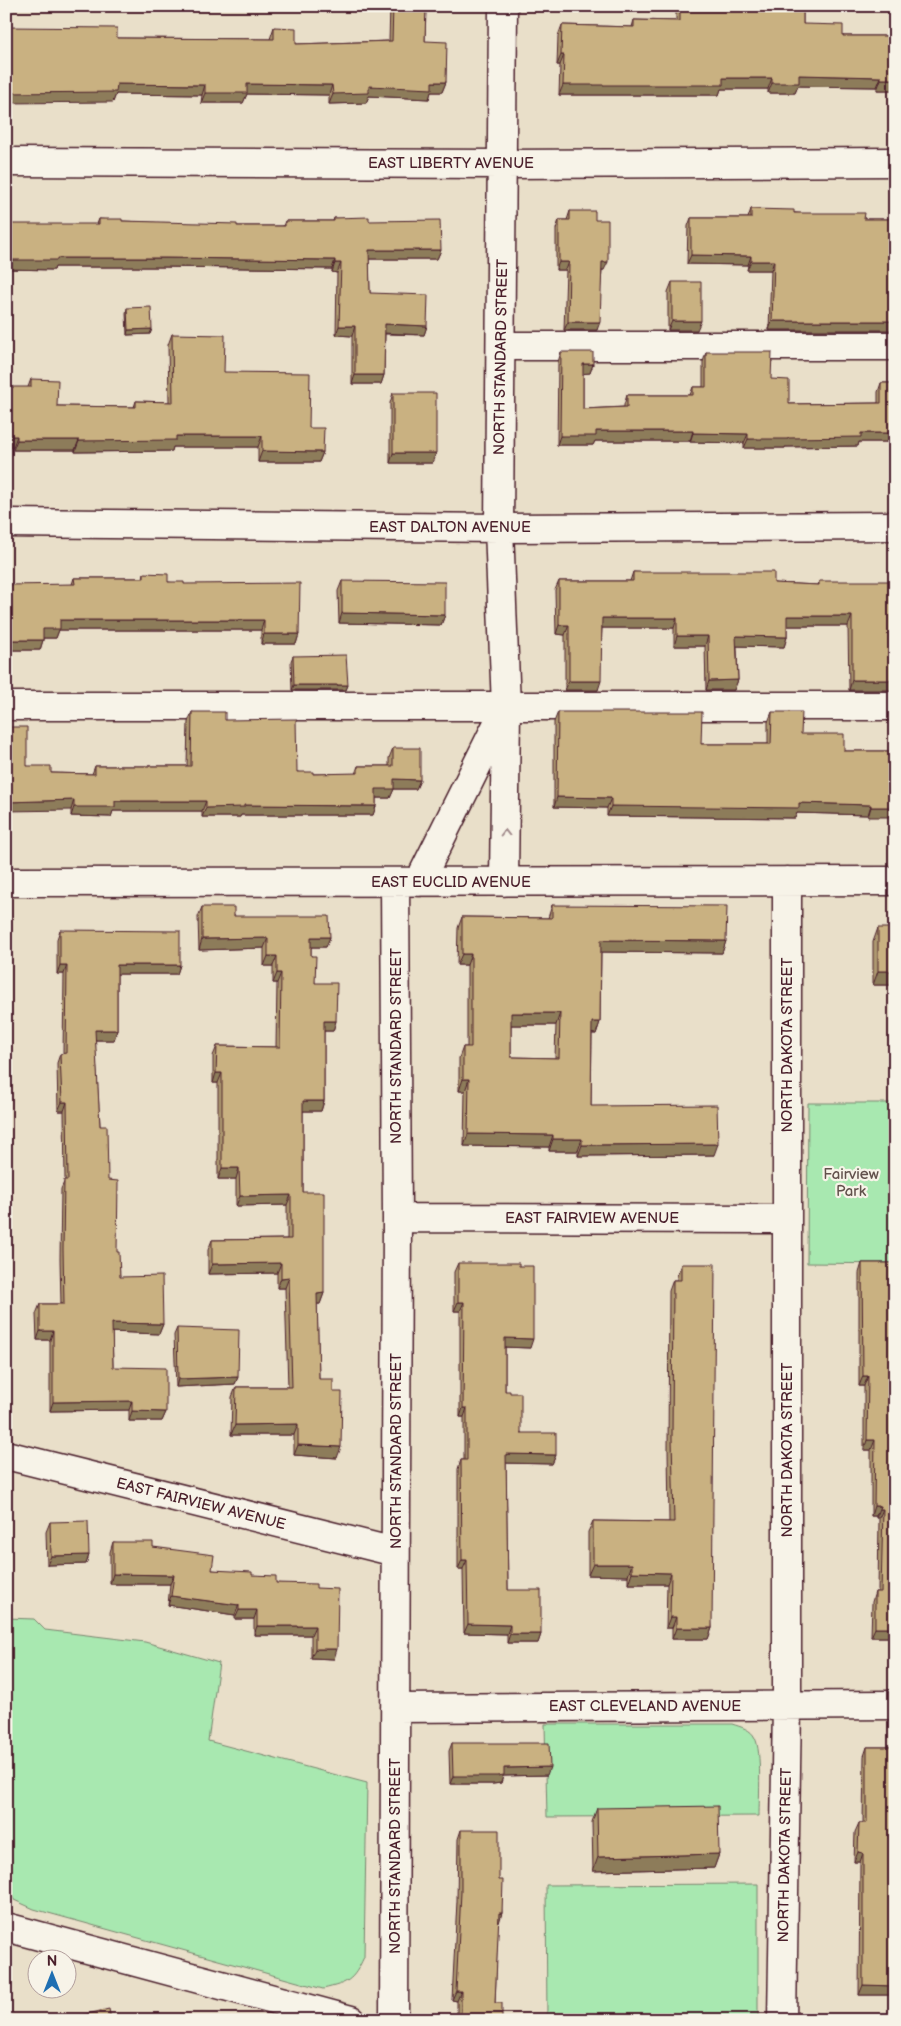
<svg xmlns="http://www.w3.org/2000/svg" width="901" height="2026" font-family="'Balsamiq Sans',sans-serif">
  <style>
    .green { fill: #a8e8b0; stroke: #79846e }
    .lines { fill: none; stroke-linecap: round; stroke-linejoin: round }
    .minor-casing { stroke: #4a1f2b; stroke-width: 31 }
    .minor { stroke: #f7f3e8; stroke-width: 28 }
    .wall { fill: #ad986f; stroke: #4a1f2b; fill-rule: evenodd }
    .shaded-wall { fill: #8d7c5a; stroke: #4a1f2b }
    .building { fill: #c9b181; stroke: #4a1f2b; fill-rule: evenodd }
    .oneway { stroke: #a0898a }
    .labels { text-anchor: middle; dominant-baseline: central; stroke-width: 4.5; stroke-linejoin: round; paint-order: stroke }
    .street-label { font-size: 15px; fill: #4a1f2b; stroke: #f7f3e8 }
    .park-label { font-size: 15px; fill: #62514c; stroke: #f7f3e8 }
  </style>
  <rect width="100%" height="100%" fill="#e9dfc9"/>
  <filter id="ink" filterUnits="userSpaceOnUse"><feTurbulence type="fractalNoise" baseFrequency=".02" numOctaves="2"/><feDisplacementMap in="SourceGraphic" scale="10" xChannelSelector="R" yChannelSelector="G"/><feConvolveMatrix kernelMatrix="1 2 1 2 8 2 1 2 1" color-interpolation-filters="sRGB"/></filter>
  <g filter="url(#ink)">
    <!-- green -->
    <path class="green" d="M808,1103H895V1264L807,1263Z
      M6,1618L34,1619L45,1630L145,1642L219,1663L208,1741L367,1783L364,1957C353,1981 348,1983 323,1989L34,1909L14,1900L6,1882Z
      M545,1724H732C741,1727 751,1729 755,1738C762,1751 759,1799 759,1816L547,1817Z
      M758,1884V2020H547L546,1885Z"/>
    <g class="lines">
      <!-- minor casing -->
      <g class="minor-casing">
        <path id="minor" d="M503,6L499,528L506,707L504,882
          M6,162L502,164L895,162
          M501,346H895
          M6,523L499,528L895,526
          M6,706H895
          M6,882L895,881
          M419,882L503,713
          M397,1218L787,1219
          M6,1455L395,1552
          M395,1708L895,1705
          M6,1927L351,2020
          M394,2020L397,1218L395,882
          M782,2020L787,1705V881"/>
      </g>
      <!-- minor -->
      <use href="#minor" class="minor"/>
    </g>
    <!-- wall -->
    <path class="wall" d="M390,6H426L425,41L446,82L442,92H431L429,99L369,96L366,103L329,104V95L247,94L243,103H201L202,95L116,94L113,102L117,38L270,39L274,27L296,44L389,41Z
      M676,6H803V24L843,36H895V97L894,90H877V87L798,86L795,93H768V89H721L719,95H559L560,65H557L558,36L562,25L632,27L634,20L676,21Z
      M751,209L864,219H895V330H769L771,270H747L748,265L687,264L688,226L691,218H748Z
      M570,211L595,220L604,270H602L597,330H564L566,270H556V229L559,220H567Z
      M334,218L369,221L441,250L437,259H369L370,293L427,326L424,335L385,334L384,375L381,384H352V336L336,335L337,273L332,272V269L163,267H55L54,270L6,269L97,224L99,219L122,221L237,226H283L285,221H333Z
      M672,282L697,330H668V292Z
      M127,308L152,329L150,334L127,335L126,313Z
      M172,334L224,372L309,428L323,452L319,462H258V447H173L172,451L75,452V450H13V447H6L31,379L57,406L134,407L136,401L169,402L168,345Z
      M561,352L593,364L590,373H583V409L624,407V405L627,395H690L693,387H703V362L706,352L771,379L789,404L878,403V392L881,383H895V442H859L858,446L785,447V448H744V443L690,442V441H595L593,445H557L558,362Z
      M393,393L432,463H390V403Z
      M633,572L774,583L818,585L819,581L895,640V680L891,690H849L848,626H787V637L784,647L737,646L738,680L734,690H706L705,646H674V628H602L598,690H565V635L556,634L555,590L559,581H630Z
      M144,573L168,582L184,584L299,634L296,644H261V630H59L56,638H43V640L40,650H6L72,584L74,578H143Z
      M342,581L445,615L441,625L339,623L338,591Z
      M293,656L348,685L346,690H292L291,661Z
      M192,712L225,720L297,772L313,774H355L358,766H389V758L393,748L420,780L416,789H394L390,798H376V806L373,815H241L240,817H202V811H113L111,817L71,816V810L27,766L51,773L92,774L95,766H187L188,722Z
      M558,712L701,744H768V722L772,712L801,734L844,751H895L868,817V815L797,813L795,818L607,816V808L554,807V722Z
      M552,905L726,941L722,953L601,952L600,1022L596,1034H592L591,1106L714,1155L578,1156V1151H549V1147L464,1146L465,1091H459V1058L463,1047H467V965H457L458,928L462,917L548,918ZM511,1025H556L555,1058L511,1057Z
      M202,907L234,916L330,937L326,947H311V956L315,983L336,1021L333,1031H324V1101L321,1111H303V1192L324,1293L320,1304H317L319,1379L333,1392L337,1458L294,1455V1435H231L232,1397L236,1387H288L285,1288H277V1273L208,1274V1250L212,1240L287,1239V1205L236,1206V1179H218V1083H213V1056L217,1046L276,1047L277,983H273V966H264V948L199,950L198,917Z
      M878,928L895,985H873V942Z
      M60,930L180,965L177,974H117V1030L114,1040H95L100,1126L120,1277L163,1324L159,1334L112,1332L113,1367L166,1412L162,1421H129V1410L50,1411V1340H37L36,1314L40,1304H61L60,1259L61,1189L65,1180L64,1111H58L57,1063L60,1054H63L64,974H57V939Z
      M458,1263L530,1348L505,1347V1391L510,1393L521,1433L556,1455L552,1464L506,1463L508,1590L541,1634L538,1643H507V1634L464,1633L463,1569H458V1469L461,1460H464V1417H460V1311H454V1272Z
      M862,1263H895V1637H871L872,1602L875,1592H878L879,1518H876V1516H871V1450H864V1386H859V1273Z
      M681,1264L712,1628L708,1639H672V1628H666L667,1584H628V1576L588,1575V1532L593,1521L669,1522L668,1449L669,1291L673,1280H677V1276Z
      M177,1328L238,1377L235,1384L176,1387L174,1335Z
      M50,1522L89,1555L86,1564L47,1565L46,1532Z
      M113,1542L153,1547L212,1570L252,1575L276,1583L316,1588L334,1659L311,1658V1635H254V1619H235V1615L168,1605L170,1584H110V1552Z
      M452,1743L547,1775L503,1776L501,1783L493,1784H450L449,1751Z
      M867,1747H895V1995H859L860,1862H854L855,1832L859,1823H863L864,1756Z
      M597,1808L719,1854L714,1868L593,1871L592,1822Z
      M461,1830L499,1880L502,1913L498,1923L495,2003L502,2020H457V2001L452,2000L457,1901L458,1839Z"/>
    <!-- shaded-wall -->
    <path class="shaded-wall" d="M561,55H564L560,65H557Z
      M799,75L881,77L877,87L798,86L795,93H768L772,83Z
      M723,78H772L768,89H721L719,95H559L563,85Z
      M881,79H895L894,90H877Z
      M432,82H446L442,92H431L429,99L369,96L366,103L329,104L333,94L369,86Z
      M117,84L205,85L202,95L116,94L113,102L6,103V93Z
      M247,84L332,85L329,95L247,94L243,103H201L205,93Z
      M369,250H441L437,259H366Z
      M691,255L751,256L748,265L687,264Z
      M57,258H166L335,260L332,269L163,267H55L54,270L6,269V260Z
      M751,261H774L771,270H747Z
      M559,262H569L566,270H556Z
      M602,262H608L604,270H599Z
      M335,263H341L337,273L332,272Z
      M672,321H701L697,330H668Z
      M772,321H895V330H769Z
      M568,322H600L597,330H564Z
      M385,324L427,326L424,335L381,333Z
      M339,326H355L352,336L336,335Z
      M152,329L150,334L127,335L128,330Z
      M583,364H593L590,373L580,374Z
      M355,375H384L381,384H352Z
      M596,431H693L690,441H595L593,445H557L560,436Z
      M693,433L748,434L744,443L690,442Z
      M861,433H895V442H859L858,446L785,447V448H744L748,439Z
      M6,436H17L13,447H6Z
      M176,436H262L258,447H173L172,451L75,452L79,441Z
      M17,440H79L75,450H13Z
      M262,451L323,452L319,462H258Z
      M393,453H436L432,463H390Z
      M342,613L445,615L441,625L339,623Z
      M787,616H852L848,626H784Z
      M602,618H677L674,628H598Z
      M60,620H264L261,630H59L56,638H39L43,629Z
      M559,625H569L565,635L556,634Z
      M264,634H299L296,644H261Z
      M677,636H708L705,646H674Z
      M736,636L787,637L784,647L733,646Z
      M6,640H43L40,650H6Z
      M738,680L734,690H706L709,681Z
      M852,680H895L891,690H849Z
      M569,681H601L598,690H565Z
      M294,685H348L346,690H292Z
      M394,779L420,780L416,789H394L390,798H373L376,789Z
      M557,797L611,798L607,808L554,807Z
      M74,800L71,810L6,811V802Z
      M115,801H206L202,811H113L111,817L71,816L74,807Z
      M799,803L871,805L868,815L797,813L795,818L607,816L611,806Z
      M244,805L376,806L373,815H241L240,817H202L206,808Z
      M871,807H895V817H868Z
      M311,937H330L326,947H307Z
      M268,938L264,948L199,950L202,939Z
      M601,940L726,941L722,953L597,952Z
      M462,954H471L467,965H457Z
      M268,956H277L273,966H264Z
      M60,965H67L64,974H57Z
      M117,965H180L177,974H114Z
      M878,971H895V985H873Z
      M277,973H281L277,983H273Z
      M511,1013H560L556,1025H507Z
      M324,1021H336L333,1031H321Z
      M592,1022H600L596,1034L588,1033Z
      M95,1030H117L114,1040H91Z
      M216,1073H222L218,1083H213Z
      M463,1079H469L465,1091H459Z
      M303,1101H324L321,1111H300Z
      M62,1102H67L64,1111H58Z
      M468,1134L553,1135L549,1147L464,1146Z
      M553,1139H582L578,1151H549Z
      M718,1144L714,1155L578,1156L582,1145Z
      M222,1168H239L236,1179H218Z
      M291,1195L287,1205L236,1206L240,1196Z
      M281,1263L277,1273L208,1274L212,1264Z
      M289,1277L285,1288H277L281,1278Z
      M324,1293L320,1304H313L317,1294Z
      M458,1302H464L460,1311H454Z
      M112,1323L163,1324L159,1334L109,1332Z
      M40,1331H53L50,1340H37Z
      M505,1338L533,1339L530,1348L502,1347Z
      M863,1376H868L864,1386H859Z
      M238,1377L235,1384L176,1387L178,1379Z
      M132,1401L129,1410L50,1411L53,1402Z
      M463,1408H467L464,1417H460Z
      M132,1411L166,1412L162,1421H129Z
      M298,1424L294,1435H231L235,1425Z
      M867,1440H875L871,1450H864Z
      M298,1445L341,1447L337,1458L294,1455Z
      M506,1454L556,1455L552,1464L503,1463Z
      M874,1506H880L876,1516H871Z
      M880,1509H883L879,1518H876Z
      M89,1555L86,1564L47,1565L51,1556Z
      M462,1560H467L463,1569H458Z
      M593,1564H632L628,1576L588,1575Z
      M632,1572L671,1573L667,1584H628Z
      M113,1574L174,1575L170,1584H110Z
      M171,1596L239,1605L235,1615L168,1605Z
      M239,1610H257L254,1619H235Z
      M670,1617H676L672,1628H666Z
      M468,1624L510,1625L507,1634L464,1633Z
      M257,1626H315L311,1635H254Z
      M676,1628H712L708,1639H672Z
      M875,1628H895V1637H871Z
      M510,1634H541L538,1643H507Z
      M315,1649H337L334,1659L311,1658Z
      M550,1767L547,1775L503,1776L501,1783L493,1784H450L453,1776L504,1768Z
      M858,1852L863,1853L860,1862H854Z
      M719,1854L714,1868L593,1871L598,1857Z
      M499,1913H502L499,1923H495Z
      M863,1985L895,1986V1995H859Z
      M456,1991H461L457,2001L452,2000Z"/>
    <!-- building -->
    <path class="building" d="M393,6H426L425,41L447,42L446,82H432V89L369,86V93L333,94L332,85L247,84V93H205V85L117,84L116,92L6,93V27L117,28V38L274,39V27L296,28V44L392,41Z
      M680,6H803V24L843,25V36H895V79H881V77L799,75V83H772V78H723V85H563L564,55H561L562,25L634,27V20L680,21Z
      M751,209L794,210V213H865L864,219H895V321H772L774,261H751V256L691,255V218H751Z
      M570,211H595V220H608V262H602L600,322H568L569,262H559V220H570Z
      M369,217V221L440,220L441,250H369L370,293L428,295L427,326L385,324L384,375H355V326H339L341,263H335V260L166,258H57V260H6V224H99V219H122V221L237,224V226H285V221H334V218Z
      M672,282H701V321H672Z
      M151,307L152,329L128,330L127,308Z
      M172,334L225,335L224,372L310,373L309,428H324L323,452L262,451V436H176V440L79,441V440H17V436H6V387H31V379L58,380L57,406L136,407V401L173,402Z
      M561,352H593V364H583V409L627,407V395H693V387H706V352H772L771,379L789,380V404L881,403V383H895V433H861V437L788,438V439H748V434L693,433V431H596V436H560Z
      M393,393H436V453H393Z
      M633,572H774V583L819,585V581H895V630H894L895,680H852V616H787V637L736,636L738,680L709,681L708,636H677V618H602L601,681H569V625H559V581H633Z
      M144,573L168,574V582H184V584L300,583L299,634H264V620H60V629H43V640H6V585L75,584L74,578H144Z
      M342,581L445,582V615L342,613Z
      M346,655L348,685H294L293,656Z
      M192,712H225V720L296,719L297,772H313V774L358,773V766H393V748H420V780L394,779V789H376V806L244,805V807L206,808V801H115V807H74V800L6,802V727H27V766H51V773L95,774V766H191Z
      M558,712H702L701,744H771L772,712H802L801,734H844V751H895V807H871V805L799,803V808L611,806V798L557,797Z
      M552,905L727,906L726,941L601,940L600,1022H592L591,1106L717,1105L718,1144L582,1145V1139H553V1135L468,1134L469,1079H463V1047H471V954H462V917L552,918ZM511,1013H560L559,1058L511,1057Z
      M202,907H234V916H329L330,937H311V956H316L315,983H337L336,1021H324V1101H303V1192H324V1293L317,1294L319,1379H333V1392H342L341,1447L298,1445V1424L235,1425L236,1387H292L289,1277L281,1278V1263L212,1264V1240L291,1239V1195L240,1196L239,1168H222V1073H216L217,1046L280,1047L281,973H277V956H268V938L202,939Z
      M878,928H895V971H878Z
      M60,930L180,931V965H117V1030H95L100,1126H107L108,1180L118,1181L117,1252H119L120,1277L162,1276L163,1324L112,1323L113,1367L166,1368V1412L132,1411V1401L53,1402V1331H40V1304H64L63,1249L64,1180H68L67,1102H62L60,1054L66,1053L67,965H60Z
      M458,1263H519V1266H533V1339L505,1338V1391H510V1393H521V1433H556V1455L506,1454L508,1590H541V1634H510V1625L468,1624L467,1560H462L461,1460H467V1408H463L464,1302H458Z
      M862,1263H895V1628H875V1592H881L883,1509H880V1506H874L875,1440H867L868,1376H863Z
      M681,1264H715L712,1628H676V1617H670L671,1573L632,1572V1564H593V1521L674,1522L672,1438L673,1280H681Z
      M177,1328L239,1330L238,1377L178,1379Z
      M88,1521L89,1555L51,1556L50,1522Z
      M113,1542H153V1547L214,1555L212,1570L252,1572V1575L276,1576V1583L316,1584V1588L338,1589L337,1649H315V1626H257V1610H239V1605L171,1596L174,1575L113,1574Z
      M452,1743H549L550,1767L504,1768V1775L497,1776H453Z
      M867,1747H895V1986L863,1985V1853L858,1852L859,1823H867Z
      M718,1806L719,1854L598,1857L597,1808Z
      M461,1830H499V1880H503L502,1913H499L495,2003H502V2020H461V1991H456L461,1892Z
      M109,2009L111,2020H84L83,2015Z"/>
    <!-- one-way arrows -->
    <defs><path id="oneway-chevron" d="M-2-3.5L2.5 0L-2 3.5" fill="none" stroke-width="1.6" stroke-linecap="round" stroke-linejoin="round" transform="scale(1.25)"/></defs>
    <use class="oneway" href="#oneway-chevron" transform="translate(505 833) rotate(-90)"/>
  </g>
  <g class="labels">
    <!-- street labels -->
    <g class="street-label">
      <text x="451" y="163">EAST LIBERTY AVENUE</text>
      <text transform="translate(501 357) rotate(-89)">NORTH STANDARD STREET</text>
      <text x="450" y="527">EAST DALTON AVENUE</text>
      <text x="451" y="882">EAST EUCLID AVENUE</text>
      <text transform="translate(787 1045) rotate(-90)">NORTH DAKOTA STREET</text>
      <text transform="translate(396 1046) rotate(-90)">NORTH STANDARD STREET</text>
      <text x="592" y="1218">EAST FAIRVIEW AVENUE</text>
      <text transform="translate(787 1450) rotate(-90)">NORTH DAKOTA STREET</text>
      <text transform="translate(396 1451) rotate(-90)">NORTH STANDARD STREET</text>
      <text transform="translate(201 1504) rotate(14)">EAST FAIRVIEW AVENUE</text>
      <text x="645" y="1706">EAST CLEVELAND AVENUE</text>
      <text transform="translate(785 1855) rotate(-89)">NORTH DAKOTA STREET</text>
      <text transform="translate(395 1856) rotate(-90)">NORTH STANDARD STREET</text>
    </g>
    <!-- park labels -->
    <g class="park-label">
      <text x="851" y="1174">Fairview<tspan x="851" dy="17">Park</tspan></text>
    </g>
  </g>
  <!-- margin -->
  <rect width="901" height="2026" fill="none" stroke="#f7f3e8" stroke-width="25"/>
  <rect x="12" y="12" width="876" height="2001" fill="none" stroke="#4a1f2b" stroke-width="2" filter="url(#ink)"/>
  <!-- north arrow -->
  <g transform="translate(52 1974)"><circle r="24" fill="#f7f3e8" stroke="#b29e9c"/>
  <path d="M0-4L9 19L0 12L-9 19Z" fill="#1f6fb2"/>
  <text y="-8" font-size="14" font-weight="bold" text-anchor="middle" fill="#4a1f2b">N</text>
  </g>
</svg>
